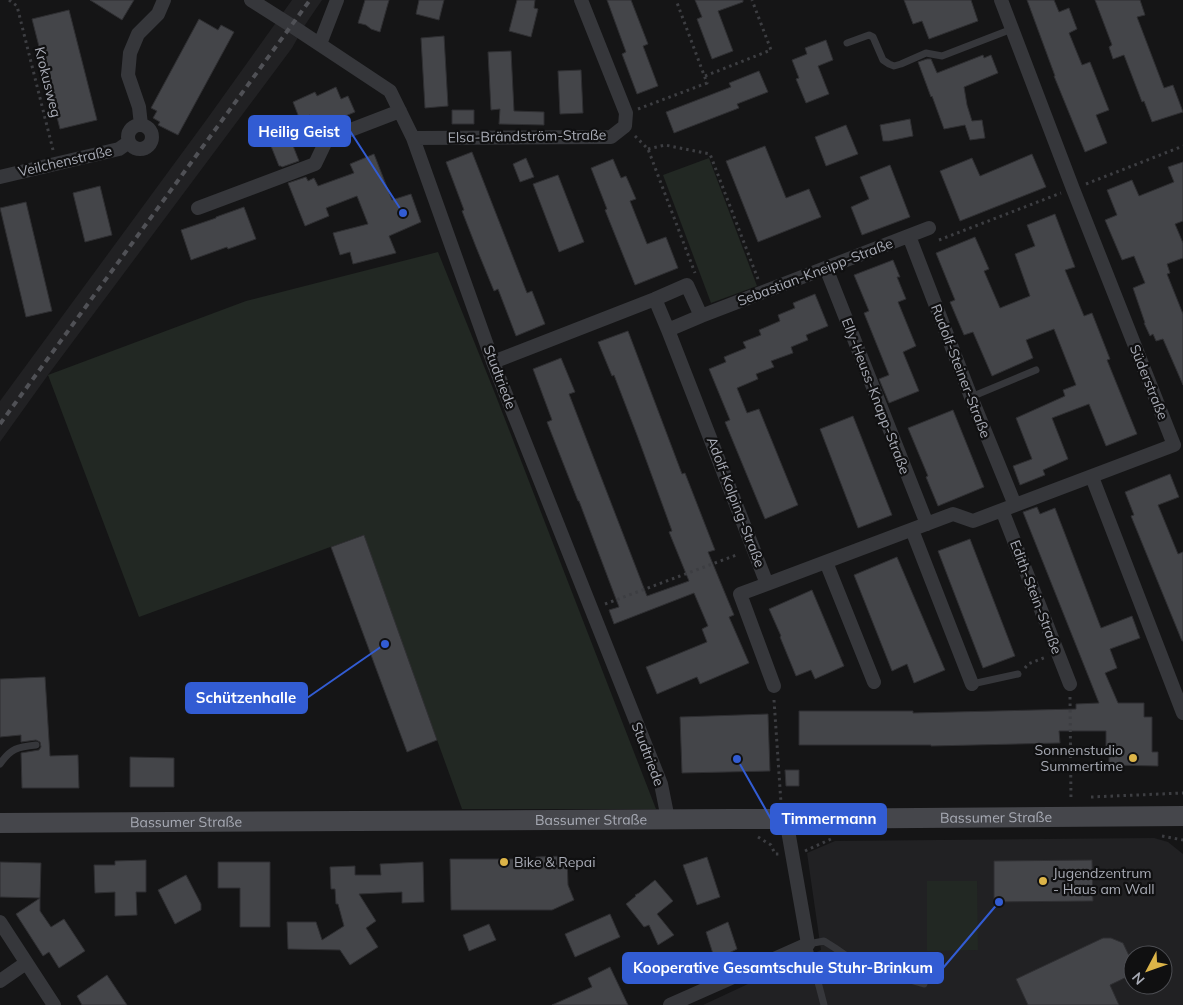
<svg xmlns="http://www.w3.org/2000/svg" width="1183" height="1005" font-family="Mulish,sans-serif">
  <style>
    .built { fill: #212123; fill-rule: evenodd }
    .green { fill: #222823 }
    .building { fill: #444549; stroke: #2f2f32 }
    .lines { fill: none; stroke-linecap: round; stroke-linejoin: round }
    .path { stroke: #3d3e42; stroke-width: 3; stroke-dasharray: 2.5 4; stroke-linecap: butt }
    .lane { stroke: #36373b; stroke-width: 7 }
    .street { stroke: #36373b; stroke-width: 14 }
    .secondary { stroke: #45464b; stroke-width: 20 }
    .rail { stroke: #505156; stroke-width: 4; stroke-dasharray: 6 5; stroke-linecap: butt }
    .poi-dot { fill: #dcb448; stroke: #101011; stroke-width: 2 }
    .labels { text-anchor: middle; dominant-baseline: central; stroke-width: 4.5; stroke-linejoin: round; paint-order: stroke }
    .street-label { font-size: 14px; fill: #a8abb5; stroke: #101011 }
    .poi-label { font-size: 14px; fill: #a8abb5; stroke: #101011; text-anchor: start }
    .leader { fill: none; stroke: #325cd3; stroke-width: 2 }
    .callout-dot { fill: #325cd3; stroke: #101011; stroke-width: 2 }
    .callout { fill: #325cd3; stroke: #325cd3; stroke-width: 2 }
    .callout-label { font-size: 15px; text-anchor: middle; font-weight: bold; fill: #fff }
  </style>
  <rect width="100%" height="100%" fill="#151516"/>
  <!-- built -->
  <path class="built" d="M292,0H322L305,25L292,48L48,375L0,442V401L207,119Z
    M1154,838L1168,842L1183,854V1005H703L821,950L807,853L835,841ZM1133,955H1163V985H1133Z"/>
  <!-- green -->
  <path class="green" d="M709,158L757,286L711,303L663,175Z
    M438,252L494,391L656,809H462L363,535L139,617L48,375L246,301Z
    M927,881H977L978,950L927,951Z"/>
  <!-- building -->
  <path class="building" d="M90,0H134L122,20Z
    M365,0H389L380,32L371,29L366,25L358,23Z
    M419,0H444L439,20L416,14Z
    M517,0H535L534,8L538,9L531,37L509,31Z
    M607,0H631L648,44L643,46L658,86L637,94L622,54L626,52Z
    M695,0H743V2L718,11L733,51L712,59L697,19L702,17Z
    M904,0H971L978,21L929,39L922,21L913,24Z
    M1027,0H1054L1059,12L1069,8L1077,29L1069,33L1082,65L1090,62L1109,110L1096,115L1107,143L1085,152L1054,76H1055Z
    M1095,0H1140L1145,15L1137,17L1164,88L1173,85L1183,112L1152,122L1144,101L1142,102L1124,55L1113,59L1109,47L1112,45Z
    M69,10L97,120L60,129L32,19Z
    M199,19L218,30L221,25L234,32L178,135L158,125L160,122L153,118L157,111L151,108Z
    M444,36L448,106L425,108L421,38Z
    M826,40L833,60L818,66L829,94L806,103L796,79L799,78L792,60L807,54L805,48Z
    M511,51L514,111L544,112V125L499,124L500,109L491,110L488,52Z
    M983,55L984,58L991,55L998,73L964,87L967,105L972,121L982,120L985,138L970,140L965,125L944,129L932,96L931,97L918,62L927,59H931L937,73Z
    M581,70L583,113L560,114L558,71Z
    M759,71L768,92L737,104L739,108L674,133L666,112L731,87L729,83Z
    M336,87L341,99L348,96L355,112L324,125L321,120L314,123L310,115L300,120L293,102L315,92L317,96Z
    M452,110H474V124H452Z
    M910,119L913,136L889,141H883L880,125Z
    M846,125L858,154L826,166L815,137Z
    M286,128L299,161L282,167L281,166H279L267,136Z
    M765,146L786,198L809,189L821,217L758,242L726,161Z
    M472,152L527,293L532,291L545,324L516,336L498,289L494,291L476,247L462,211L464,210L446,162Z
    M374,154L392,200L411,194L421,222L389,236L396,253L353,264L350,252L340,255L333,233L368,224L357,196L326,208L329,216L305,226L288,183L306,177L308,181L314,178L318,186L354,173L350,164Z
    M1032,154L1046,187L960,221L940,171L972,158L980,176Z
    M526,158L534,177L520,182L513,164Z
    M613,159L621,178L626,176L636,199L630,201L647,244L666,237L678,268L635,285L605,210L607,209L591,168Z
    M1183,162V221L1175,224L1183,243V258L1167,264L1170,273L1167,274L1183,314V385L1163,339L1156,341L1153,334L1150,336L1144,323H1145L1133,288L1145,283L1134,256L1122,260L1105,220L1117,215L1107,190L1132,180L1139,196L1174,182L1168,167Z
    M890,165L910,217L862,235L851,207L869,199L860,177Z
    M558,175L584,242L559,252L533,184Z
    M100,186L112,235L85,242L73,193Z
    M26,202L52,311L26,317L0,208Z
    M244,207L256,239L228,249L227,247L191,260L181,230L216,218V217Z
    M1055,214L1075,267L1065,270L1084,316L1092,313L1110,359L1107,360L1137,434L1106,446L1089,404L1052,418L1068,459L1043,470L1045,475L1020,485L1013,466L1032,459L1016,418L1065,396L1063,390L1076,385L1054,329L1026,340L1033,358L992,376L973,332L964,335L950,302L955,300L936,253L975,237L989,269L984,271L1000,308L1030,296L1015,254L1035,246L1027,225Z
    M893,260L900,277H897L906,299L898,302L916,346L903,352L919,391L889,403L879,379L889,375L864,313L869,311L854,275Z
    M815,294L828,326L806,335L808,340L791,347L793,353L771,361L774,367L756,374L758,379L737,388L747,413L759,409L798,505L765,519L725,422L730,420L709,369L726,362L724,357L746,348L743,342L761,335L759,330L780,321L778,315L795,308L793,303Z
    M628,331L682,474L685,473L715,550L708,552L734,615L729,617L749,663L700,684L697,677L657,694L646,667L707,642L702,629L708,626L694,593L614,624L609,610L619,607L579,501H578L547,422L552,420L533,369L561,358L575,392L569,394L647,596L689,581L669,532L672,531L637,435L614,375L612,376L598,342Z
    M953,410L984,487L938,506L926,477L928,476L908,428Z
    M853,416L892,515L858,528L820,429Z
    M1170,474L1179,497L1158,505L1178,554L1183,552V641H1182L1131,516L1134,515L1125,492Z
    M1037,507L1040,514L1055,508L1101,628L1132,616L1140,638L1110,649L1117,668L1105,673L1118,703H1144V717H1152V752H1158V766L1109,765V751H1106V731H1059L1060,743L931,746V745H799V711H913V713L1076,709V704L1099,703L1023,512Z
    M364,535L437,740L407,752L331,547Z
    M970,539L1015,656L983,668L938,551Z
    M897,557L945,670L914,683L907,664L892,671L854,575Z
    M812,590L844,666L815,679L811,670L796,676L780,637L781,636L769,609Z
    M45,677L50,756L78,755L79,788H22L21,753L39,750L41,747L40,742L36,740L21,742V735L0,737V679Z
    M768,714L770,771L682,773L680,717Z
    M130,757L174,758V787H130Z
    M785,770H799V786H786Z
    M567,856L568,885L574,900L552,910H451L450,859H536V857Z
    M707,857L720,897L697,905L683,865Z
    M146,860V892H136L137,915L115,916V892L95,893L94,865H115V861Z
    M1092,860L1093,901L994,902V861Z
    M0,862L41,863L40,898L0,897Z
    M218,862H270V927H240V888H218Z
    M423,862L424,902L402,903V892L359,894L376,921L366,928L378,947L350,965L340,950L288,949L287,922H316L322,940L344,926L338,904H336L335,889H331L330,867L355,866V875H381L380,864Z
    M186,875L201,904V910L175,924L158,890Z
    M655,880L673,901L657,914L674,935L658,945L649,925L644,927L626,904L636,896L635,895L639,893Z
    M40,898V911L51,927L64,919L85,951L59,968L49,952L43,956L16,914Z
    M610,914L620,937L575,957L565,934Z
    M728,922L737,949L715,960L706,932Z
    M489,924L496,940L469,951L463,935Z
    M1103,938H1111L1123,943L1133,964V974L1110,985L1119,1005H1028L1016,979Z
    M610,967L628,1005H552L592,987L588,978Z
    M107,975L127,1005H82L77,996Z"/>
  <g class="lines">
    <!-- path -->
    <path class="path" d="M9,0L17,6L53,150
      M705,76L771,50L752,0
      M638,109L707,83L676,0
      M635,136L648,149L695,273
      M648,149L665,145L710,154L758,279
      M1086,184L1183,146
      M939,240L1061,193
      M605,604L739,554
      M1025,668L1028,664L1046,657
      M1070,697L1071,801
      M774,700L781,803
      M1091,797L1183,793
      M1162,836L1183,840
      M758,837L771,845L775,854H779
      M805,851L833,838"/>
    <!-- lane -->
    <path class="lane" d="M847,43L869,35L873,37L883,60L889,64L894,66L901,64L926,53L942,56L1012,29
      M971,397L1036,370
      M972,684L1018,674
      M0,764C11,748 18,747 36,745
      M824,1005L808,944L824,941L835,948L861,966L924,984"/>
    <!-- street -->
    <path class="street" d="M251,0L292,26L390,91L413,138L493,362L661,784L668,819
      M320,44L337,0
      M128 137a12 12 0 1 1 24 0a12 12 0 1 1-24 0Z
      M141,125L139,107L128,75L130,53L138,34L158,14L164,0
      M413,138L611,137L625,126L626,113L581,0
      M0,177L119,149L129,142
      M198,208L315,164L327,139L400,111
      M909,236L971,397L1015,505
      M826,268L927,524
      M701,316L668,330L655,299L687,285L701,316L929,228
      M668,330L767,584L740,594L774,686
      M493,362L655,299
      M1092,477L1183,713
      M1002,510L1070,684
      M912,530L972,684
      M826,562L874,682
      M767,584L953,514L973,521L1174,445L1073,189L1001,0
      M0,922L54,1005
      M0,981L26,963
      M670,1005L808,944L786,819"/>
    <!-- secondary -->
    <path class="secondary" id="s1" d="M0,823L732,819H786L1183,816"/>
    <!-- rail -->
    <path class="rail" d="M0,424L310,0"/>
  </g>
  <!-- markers -->
  <g class="poi-dot">
    <circle cx="1133" cy="758" r="5"/>
    <circle cx="504" cy="862" r="5"/>
    <circle cx="1043" cy="881" r="5"/>
  </g>
  <g class="labels">
    <!-- street labels -->
    <g class="street-label">
      <text transform="translate(48 82) rotate(76)">Krokusweg</text>
      <text transform="translate(527 136) rotate(-1)">Elsa-Brändström-Straße</text>
      <text transform="translate(65 161) rotate(-13)">Veilchenstraße</text>
      <text transform="translate(815 272) rotate(-21)">Sebastian-Kneipp-Straße</text>
      <text transform="translate(961 371) rotate(69)">Rudolf-Steiner-Straße</text>
      <text transform="translate(500 377) rotate(69)">Studtriede</text>
      <text transform="translate(1149 382) rotate(68)">Süderstraße</text>
      <text transform="translate(876 396) rotate(69)">Elly-Heuss-Knapp-Straße</text>
      <text transform="translate(736 502) rotate(69)">Adolf-Kolping-Straße</text>
      <text transform="translate(1036 597) rotate(69)">Edith-Stein-Straße</text>
      <text transform="translate(648 754) rotate(69)">Studtriede</text>
      <text stroke="none"><textPath href="#s1" startOffset="996">Bassumer Straße</textPath></text>
      <text stroke="none"><textPath href="#s1" startOffset="591">Bassumer Straße</textPath></text>
      <text stroke="none"><textPath href="#s1" startOffset="186">Bassumer Straße</textPath></text>
    </g>
    <!-- poi labels -->
    <g class="poi-label">
      <text x="1123" y="750" text-anchor="end">Sonnenstudio<tspan x="1123" dy="16">Summertime</tspan></text>
      <text x="514" y="862">Bike &amp; Repai</text>
      <text x="1053" y="873">Jugendzentrum<tspan x="1053" dy="16">- Haus am Wall</tspan></text>
    </g>
  </g>
  <!-- callouts -->
  <path class="leader" d="M403 213L350 131M385 644L307 698M737 759L771 819M999 902L943 968"/>
  <g class="callout-dot">
    <circle cx="403" cy="213" r="5"/>
    <circle cx="385" cy="644" r="5"/>
    <circle cx="737" cy="759" r="5"/>
    <circle cx="999" cy="902" r="5"/>
  </g>
  <g class="callout">
    <rect x="249" y="116" width="101" height="30" rx="5"/>
    <rect x="186" y="683" width="121" height="30" rx="5"/>
    <rect x="771" y="804" width="115" height="30" rx="5"/>
    <rect x="623" y="953" width="320" height="30" rx="5"/>
  </g>
  <g class="callout-label">
    <text x="299" y="137">Heilig Geist</text>
    <text x="246" y="703">Schützenhalle</text>
    <text x="829" y="824">Timmermann</text>
    <text x="783" y="973">Kooperative Gesamtschule Stuhr-Brinkum</text>
  </g>
  <!-- north arrow -->
  <g transform="translate(1148 970) rotate(229)"><circle r="24" fill="#101011" stroke="#4d4e53"/>
  <path d="M0-4L9 19L0 12L-9 19Z" fill="#dcb448"/>
  <text y="-8" font-size="14" font-weight="bold" text-anchor="middle" fill="#a8abb5">N</text>
  </g>
</svg>
